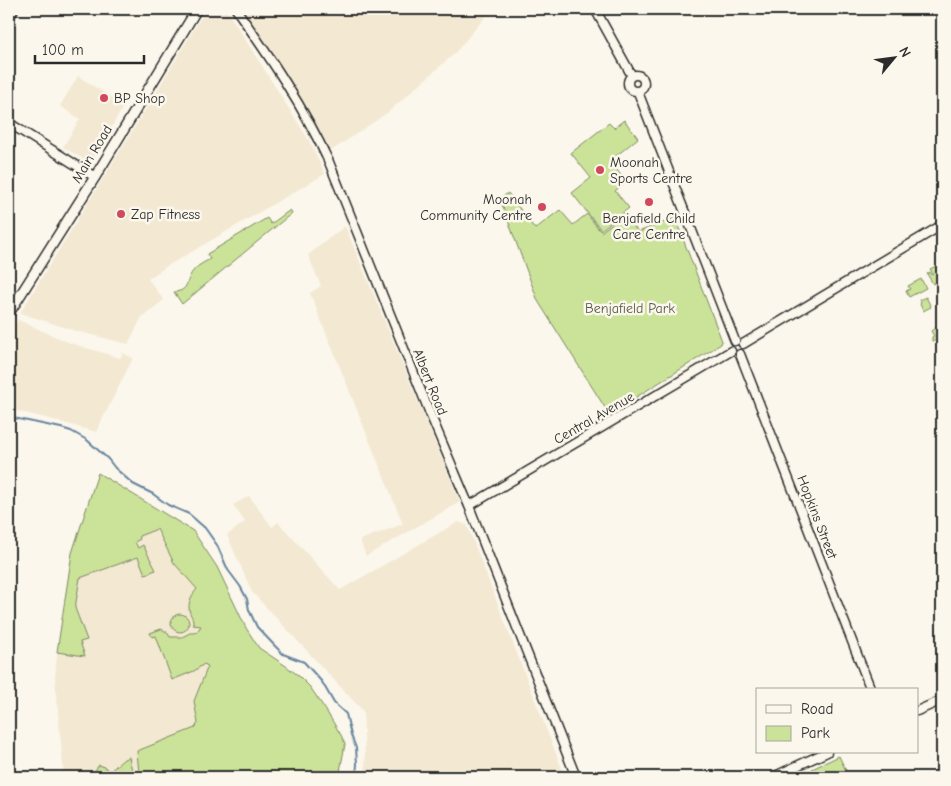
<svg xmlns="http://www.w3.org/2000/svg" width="951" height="786" font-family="'Comic Neue',sans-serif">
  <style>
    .built { fill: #f3e8d2 }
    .green { fill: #cbe399; stroke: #7b8762 }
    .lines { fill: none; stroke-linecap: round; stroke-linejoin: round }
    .stream { stroke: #66849e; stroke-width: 2 }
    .tertiary-casing { stroke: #2b2b2b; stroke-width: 11 }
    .secondary-casing { stroke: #2b2b2b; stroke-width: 12 }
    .tertiary { stroke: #fbf7ec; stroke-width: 8 }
    .secondary { stroke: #fbf7ec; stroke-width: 9 }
    .poi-dot { fill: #d1495b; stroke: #fbf7ec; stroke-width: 2 }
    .labels { text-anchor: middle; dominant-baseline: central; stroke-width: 5; stroke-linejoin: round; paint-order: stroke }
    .poi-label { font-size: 14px; fill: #2b2b2b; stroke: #fbf7ec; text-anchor: start }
    .street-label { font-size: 14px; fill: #2b2b2b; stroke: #fbf7ec }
    .park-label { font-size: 14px; fill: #535946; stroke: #fbf7ec }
  </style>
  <rect width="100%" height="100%" fill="#fbf7ec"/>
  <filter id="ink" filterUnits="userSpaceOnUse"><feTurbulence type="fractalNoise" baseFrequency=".02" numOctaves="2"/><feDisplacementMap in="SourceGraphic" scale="10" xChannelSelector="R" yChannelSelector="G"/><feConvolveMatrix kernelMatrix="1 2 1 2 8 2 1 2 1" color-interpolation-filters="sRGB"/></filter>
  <g filter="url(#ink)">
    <!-- built -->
    <path class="built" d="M206,9H226L310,142L325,174L167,266L148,279L164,300L142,317L128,344L76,331L20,313L152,99Z
      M243,9H492L454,54L387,113L331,151L294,86Z
      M78,76L124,106L90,163L63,147L80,119L60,106Z
      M345,226L460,502L366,556L360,540L403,524L310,293L321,286L308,255Z
      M18,320L70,343L120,358L123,353L133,358L96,432L50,419L13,410L11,413L9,412V336Z
      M98,473L193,531L217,567L246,628L259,648L286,666L299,676L310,687L325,709L341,735L345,744L339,777H64L55,678L58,643L72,553Z
      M249,496L272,527L278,522L340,590L458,522L467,525L565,777H366L363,711L252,592L227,535L245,522L233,505Z
      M839,756L849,777H793Z"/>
    <!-- green -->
    <path class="green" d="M624,120L638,138L610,161L626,182L615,191L629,208L601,230L572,193L591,178L571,153L609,123L614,128Z
      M508,193L535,229L560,210L573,225L587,214L601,232L624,214L638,232L675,218L722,341L721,344L609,414L538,301L500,199Z
      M290,210L292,213L182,304L174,292C190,291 185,280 194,270C198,265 205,262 210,259L207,254L267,218L271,224Z
      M938,265L942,271V278L933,284L927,274L930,272L931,275L933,274L930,269Z
      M921,279L926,288L909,297L906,291L910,289L908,286Z
      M926,297L931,307L923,311L920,304L921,303L919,300Z
      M940,325L942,329V336L935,341H932V337L934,336L931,331Z
      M98,473L193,531L217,567L246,628L259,648L286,666L299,676L310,687L325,709L341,735L345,744L339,777H90L99,765L105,767L109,772L124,759L129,757L133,775L139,774L137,751L195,728L198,723L194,701L208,666L204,664L194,671L172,680L156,636L152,637L150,633L161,629L167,632L170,637H182L190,633H193L197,632L201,626L193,625C194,620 192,618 190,613C187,604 191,596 197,589L174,563L157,529L139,536L140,539L135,542L138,548L143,545L156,570L145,574L138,557L80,578L75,608L87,640L80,642L85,656L57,652L72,553Z
      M171 623a9 9 0 1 1 18 0a9 9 0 1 1-18 0Z
      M839,756L849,777H815L812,769Z"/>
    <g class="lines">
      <!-- stream -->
      <path class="stream" d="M9,417L61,428L71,431L87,440L108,459L115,468L133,484L153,494L168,505L189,514L205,528L217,545L228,570L240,586L247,599L249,610L257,627L275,646L283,654L304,662L322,682L334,703L346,714L351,735L356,748L357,764L356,777"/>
      <!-- tertiary casing -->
      <g class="tertiary-casing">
        <path id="tertiary" d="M236,9C271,59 303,106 329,162L431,416L469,506L576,777
          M595,9L632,76
          M9,18L14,9
          M628 83a8 8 0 1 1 16 0a8 8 0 1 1-16 0Z
          M638,92L735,341
          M9,123L95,177
          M743,344L942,225
          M740,354L871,690
          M469,506L731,351
          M917,711L942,700
          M773,777L827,752"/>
      </g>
      <!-- secondary casing -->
      <g class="secondary-casing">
        <path id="secondary" d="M9,313L95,177L197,9"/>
      </g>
      <!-- tertiary -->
      <use href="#tertiary" class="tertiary"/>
      <!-- secondary -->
      <use href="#secondary" class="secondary"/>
    </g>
  </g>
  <!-- markers -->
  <g class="poi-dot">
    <circle cx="104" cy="98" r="5"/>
    <circle cx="600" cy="170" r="5"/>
    <circle cx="649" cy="202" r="5"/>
    <circle cx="542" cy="207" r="5"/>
    <circle cx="121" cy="214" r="5"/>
  </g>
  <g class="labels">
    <!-- poi labels -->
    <g class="poi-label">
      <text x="114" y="98">BP Shop</text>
      <text x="610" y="162">Moonah<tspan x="610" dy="16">Sports Centre</tspan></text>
      <text x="532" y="199" text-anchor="end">Moonah<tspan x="532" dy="16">Community Centre</tspan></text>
      <text x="131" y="214">Zap Fitness</text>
      <text x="649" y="218" text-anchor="middle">Benjafield Child<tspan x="649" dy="16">Care Centre</tspan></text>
    </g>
    <!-- street labels -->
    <g class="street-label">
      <text transform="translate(92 154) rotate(-59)">Main Road</text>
      <text transform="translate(430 382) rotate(68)">Albert Road</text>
      <text transform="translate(594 418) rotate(-30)">Central Avenue</text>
      <text transform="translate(817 517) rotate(69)">Hopkins Street</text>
    </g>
    <!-- park labels -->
    <g class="park-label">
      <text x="630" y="308">Benjafield Park</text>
    </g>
  </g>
  <!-- margin -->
  <rect width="951" height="786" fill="none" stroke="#fbf7ec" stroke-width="30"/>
  <rect x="15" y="15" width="921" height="756" fill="none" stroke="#2b2b2b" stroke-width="2" filter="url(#ink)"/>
  <!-- legend -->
  <rect x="756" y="688" width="162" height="65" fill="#fbf7ec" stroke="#a8a59f"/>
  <rect x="766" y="705" width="25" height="8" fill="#fbf7ec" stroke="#a8a59f"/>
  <text x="801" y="714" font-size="15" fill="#2b2b2b">Road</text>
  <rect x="766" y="726" width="25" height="15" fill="#cbe399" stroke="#a8a59f"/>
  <text x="801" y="738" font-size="15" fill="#2b2b2b">Park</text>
  <!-- north arrow -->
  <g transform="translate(894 58) rotate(61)" stroke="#fbf7ec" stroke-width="4" paint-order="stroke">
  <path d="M0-4L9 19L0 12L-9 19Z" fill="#2b2b2b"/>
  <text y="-8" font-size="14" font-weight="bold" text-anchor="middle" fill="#2b2b2b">N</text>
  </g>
  <!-- scale -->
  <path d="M35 55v8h109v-8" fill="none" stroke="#2b2b2b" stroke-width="2.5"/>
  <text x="42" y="55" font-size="15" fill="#2b2b2b" stroke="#fbf7ec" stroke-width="4" paint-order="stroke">100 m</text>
</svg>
